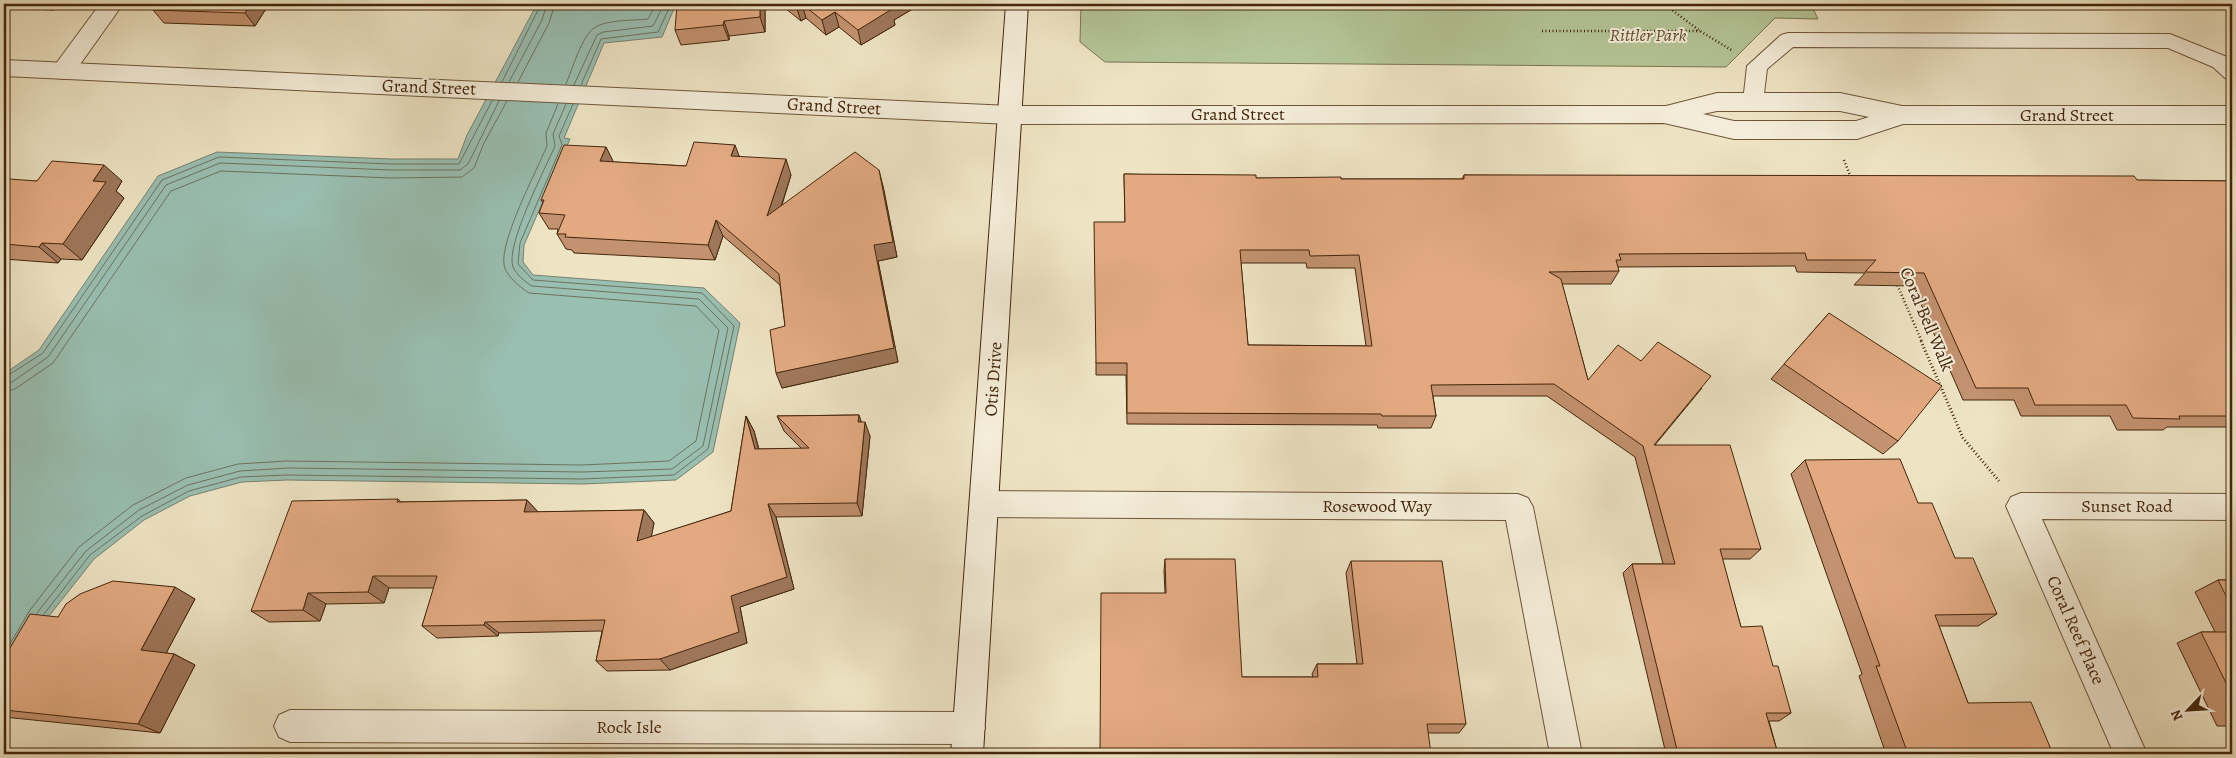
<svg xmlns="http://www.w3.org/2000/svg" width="2236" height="758" font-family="Alegreya,serif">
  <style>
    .green { fill: #b4c597; stroke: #7c7651 }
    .water { fill: #99bfb2; stroke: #77826f }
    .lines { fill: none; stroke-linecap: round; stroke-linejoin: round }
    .shore { stroke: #6e725e; stroke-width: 1 }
    .service-casing { stroke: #6e5639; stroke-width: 2 }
    .minor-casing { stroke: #6e5639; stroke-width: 2 }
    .tertiary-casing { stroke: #6e5639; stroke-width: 2 }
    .secondary-casing { stroke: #44260b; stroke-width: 2 }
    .path-far1 { stroke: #44260b; stroke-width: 2.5; stroke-dasharray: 1 2.5; stroke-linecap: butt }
    .path { stroke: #44260b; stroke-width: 3; stroke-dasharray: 1 2.5; stroke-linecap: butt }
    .service { fill: #f4edd9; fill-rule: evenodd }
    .minor { fill: #f4edd9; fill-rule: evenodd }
    .tertiary { fill: #f4edd9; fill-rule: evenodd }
    .secondary { fill: #f4edd9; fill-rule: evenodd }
    .wall { fill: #c39270; stroke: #44260b; fill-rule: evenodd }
    .shaded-wall { fill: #9f775b; stroke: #44260b }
    .building { fill: #e3aa82; stroke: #44260b; fill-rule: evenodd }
    .labels { text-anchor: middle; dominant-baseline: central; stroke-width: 4; stroke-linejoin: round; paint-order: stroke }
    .park-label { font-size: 18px; font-style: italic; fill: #604e2e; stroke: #f4edd9 }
    .street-label { font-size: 18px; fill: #44260b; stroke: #f4edd9 }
  </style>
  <rect width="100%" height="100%" fill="#eee4c4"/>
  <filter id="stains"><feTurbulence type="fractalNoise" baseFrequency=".004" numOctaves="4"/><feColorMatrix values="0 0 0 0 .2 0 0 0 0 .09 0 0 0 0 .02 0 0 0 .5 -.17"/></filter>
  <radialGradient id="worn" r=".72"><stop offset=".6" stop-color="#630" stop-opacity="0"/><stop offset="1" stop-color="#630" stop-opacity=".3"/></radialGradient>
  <!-- green -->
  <path class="green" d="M1081,4H1811L1818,19L1775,18L1726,67L1105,62L1080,42Z"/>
  <!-- water -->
  <path class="water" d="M537,4H676L662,37L604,43L564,138L570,139L524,245L523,262L533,275L704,288L740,323L713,452L676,480L583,484L287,480L242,482L190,496L144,520L94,559L45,621L4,690V374L39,350L158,176L217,152L391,159H458L467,135Z"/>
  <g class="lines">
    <!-- shore -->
    <path class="shore" d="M502,82L541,4
      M509,82L542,20L547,4
      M518,82L549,23L555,4
      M566,84C572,70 582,36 594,28C607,19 632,21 648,19L656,4
      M574,85L597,35L603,32L653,26L664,4
      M581,85L601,39L658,32L671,4
      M4,378L43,353L162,180L219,157L391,164H459L492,101
      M4,384L12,382L48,357L166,185L220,163L391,170H460L468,164L499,101
      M4,392L15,389L53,363L171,191L221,171L391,178L462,177L474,168L484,143L507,101
      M37,613L86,551L139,510L188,485L240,471L288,468L582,472L672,469L703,446L728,328L699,299L532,286C525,282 516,274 513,267C505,246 545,169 555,146L553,134L566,104
      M44,614L90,555L142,516L189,491L241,477L287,475L582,479L674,475L708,449L734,326L702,293L533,280L518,264L520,243L562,145L559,136L573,104
      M4,654L30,610L79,547L133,505L186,478L238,464L286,461L582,465L669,461L696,441L719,330L696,306L529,293C520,287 506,276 504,265C500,240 536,172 547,146L546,133L558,104"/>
    <!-- service casing -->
    <g class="service-casing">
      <path id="service" d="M1788,33L2170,34L2227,57L2232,62V80L2225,78L2213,67L2168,48L1793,47L1767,69L1763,102L1760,107L1753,109L1746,107L1743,102L1747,66L1781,35Z"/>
    </g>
    <!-- minor casing -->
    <g class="minor-casing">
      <path id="minor" d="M100,4H123L71,77L63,79L55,77L51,71L55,65Z
        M985,491L1518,494L1528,498L1533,507L1582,754H1550L1506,520L985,517L975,513L970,504L975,495Z
        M2021,493L2232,494V520L2042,519L2147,754H2114L2006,506L2011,497Z
        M290,710L969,712L980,717L985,728L980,739L969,744L290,742L279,737L274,726L279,715Z"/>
    </g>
    <!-- tertiary casing -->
    <g class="tertiary-casing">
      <path id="tertiary" d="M4,60L1010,106H1666L1717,93H1840L1902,106H2232V124H1903L1857,139H1734L1664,123L1010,124L4,76ZM1717,111H1840L1869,117L1856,121H1734L1703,114Z"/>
    </g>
    <!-- secondary casing -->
    <g class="secondary-casing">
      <path id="secondary" d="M1006,4H1028L983,754H951Z"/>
    </g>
    <!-- path-far1 -->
    <path class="path-far1" d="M1664,4L1700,31L1733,51
      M1542,31H1700
      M1844,160L1851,178
      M1896,282L1922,342"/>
    <!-- path -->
    <path class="path" d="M1921,341L1963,438L1999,481"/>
    <!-- service -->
    <use href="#service" class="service"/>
    <!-- minor -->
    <use href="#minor" class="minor"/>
    <!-- tertiary -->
    <use href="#tertiary" class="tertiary"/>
    <!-- secondary -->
    <use href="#secondary" class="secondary"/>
  </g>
  <!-- wall -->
  <path class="wall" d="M4,4H59L54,10L4,8Z
    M158,4H269L255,26L164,23L153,10Z
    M765,4V32L729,36V40L681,45L675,30Z
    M780,4H921L894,20L895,25L861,45L839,27L826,35L806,18L801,21Z
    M606,147L613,162L686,166L739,156L791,175L782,205L883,186L897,257L878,261L898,362L782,388L785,326L780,285L723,236L715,260L574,253L572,250L566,249L557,234L558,229H549L539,213L543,203L541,200Z
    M1124,174L1256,178L1341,179H1462L1464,175L2232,181V427H2167L2163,430H2117L2110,416H2021L2014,400H1963L1913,286L1854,285L1865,273L1797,272L1795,266L1617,267L1619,271L1611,284H1562L1588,380L1641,361L1702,388L1655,445L1761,549L1750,559H1722L1741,627L1773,666L1791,713L1779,721H1769L1778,754H1666L1623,573L1632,564H1663L1635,457L1547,396H1433L1436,416L1431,428H1378L1377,425L1127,424L1126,375H1096V363L1125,222ZM1241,263H1306L1307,268H1355L1366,346L1248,345Z
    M37,181H122L116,191L124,198L82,260L61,259L58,263L4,259V186Z
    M1829,313L1898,441L1883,454L1771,379Z
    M859,415L861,422L870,436L862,516L776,517L794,589L740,607L747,643L670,670L607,671L596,661L602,631L499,633L498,636L437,638L422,626L434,588H389L384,603L326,604L320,621L269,622L251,611L398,499L401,502L527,500L538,512L644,510L654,523L651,537L731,511L746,416L754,431L759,449H802L784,431L777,416Z
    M1805,460L1918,503L1955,558L1997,614L1978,626H1939L1968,703L2053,754H1886L1859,676L1862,674L1791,474Z
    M1165,559L1242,677H1313L1312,674L1317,664H1357L1346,573L1351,561L1466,724L1459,733H1428L1100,754L1165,593L1164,571Z
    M2218,580H2232V726H2217L2177,643L2201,632H2215L2195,592Z
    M195,599L166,653L174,654L195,665L160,733L4,717V658L58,617Z"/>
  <!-- shaded-wall -->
  <path class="shaded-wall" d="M47,4H59L54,10Z
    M251,4H269L255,26L245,13Z
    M760,4H765V32L760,17Z
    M800,4H802L806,18L801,21L796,6Z
    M893,4H921L894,20L895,25L861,45L858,30Z
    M835,12L839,27L826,35L822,20Z
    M724,21L729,36V40L723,25Z
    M735,145L741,161L731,156Z
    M606,147L614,163L600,161Z
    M786,159L791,175L773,232L767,216Z
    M104,165L122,181L116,191L124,198L82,260L63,244L93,181Z
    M879,170L883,186L897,257L878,261L898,362L782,388L776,373L874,245Z
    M716,220L723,236L715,260L708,245Z
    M42,243L61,259L58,263L39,247Z
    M859,415L864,430L858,422Z
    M746,416L754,431L762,463L755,449Z
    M865,422L870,436L862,516L857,503Z
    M527,500L539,513L524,512Z
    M768,504L776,517L794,589L740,607L747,643L670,670L660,659L731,596Z
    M644,510L654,523L648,554L637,541Z
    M373,576L389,588L384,603L368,592Z
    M175,587L195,599L162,661L141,650Z
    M308,593L326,604L320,621L303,610Z
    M485,622L499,633L498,636L484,625Z
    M174,654L195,665L160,733L138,724Z"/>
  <!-- building -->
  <path class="building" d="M158,4H251L245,13L153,10Z
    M677,4H760V17L724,21L723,25L675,30Z
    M793,4H800L796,6Z
    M802,4H893L888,7L892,9L858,30L835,12L822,20Z
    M694,142L735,145L731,156L786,159L767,216L855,152L879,170L893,242L874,245L894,348L776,373L770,330L785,326L779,274L716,220L708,245L565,237L566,234H557L565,215L539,213L544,200H541L564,145L606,147L600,161L686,166Z
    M52,161L104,165L93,181L106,182L63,244L42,243L39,247L4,244V186L9,179L37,181Z
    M1124,174L1256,175V178L1341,177V179H1464V175H1510L2134,176L2137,180L2232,181V416H2179L2180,419L2133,418L2126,405H2035L2028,388H1976L1924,273L1865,272L1876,260H1807L1805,253L1619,254L1621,260H1616L1619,271L1549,272L1561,279L1588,380L1618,345L1641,361L1658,342L1711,376L1654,445H1730L1761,549H1720L1741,627L1762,626L1773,666H1778L1791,713H1766L1778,754H1678L1632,564H1675L1643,446L1554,384L1431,385L1436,416H1382L1381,414L1127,413V363H1096L1094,222H1125ZM1240,250H1309L1310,256L1359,255L1372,346L1248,345Z
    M1829,313L1942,386L1898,441L1784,364Z
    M859,415L858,422H865L857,503L768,504L787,577L731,596L739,632L660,659L596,661L605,620L485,622L484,625L422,626L437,576H373L368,592L308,593L303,610L251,611L292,501L398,499L397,502L527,500L524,512L644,510L637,541L731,511L746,416L755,449L809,448L777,416Z
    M1900,459L1918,503H1932L1955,558H1973L1997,614L1935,615L1968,703L2031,702L2053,754H1908L1876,666H1880L1805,460Z
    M1165,559H1235L1242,677H1318L1317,664H1363L1351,561H1442L1466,724H1427L1431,754H1100L1101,593H1166Z
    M2218,580H2232V608Z
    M113,581L175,587L141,650L174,654L138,724L4,710V658L30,614L58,617L66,604L80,594Z
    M2201,632H2232V695Z"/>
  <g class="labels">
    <!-- park labels -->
    <g class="park-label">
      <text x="1648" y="35">Rittler Park</text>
    </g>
    <!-- street labels -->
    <g class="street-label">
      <text transform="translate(429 87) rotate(2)">Grand Street</text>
      <text transform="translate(834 106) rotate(3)">Grand Street</text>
      <text x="1238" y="114">Grand Street</text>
      <text x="2067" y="115">Grand Street</text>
      <text transform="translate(1927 319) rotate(67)">Coral Bell Walk</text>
      <text transform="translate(993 379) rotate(-86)">Otis Drive</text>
      <text x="1377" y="506">Rosewood Way</text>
      <text x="2127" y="506">Sunset Road</text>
      <text transform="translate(2076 630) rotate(66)">Coral Reef Place</text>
      <text x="629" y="727">Rock Isle</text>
    </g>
  </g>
  <!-- margin -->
  <rect width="2236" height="758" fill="none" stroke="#eee4c4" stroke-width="20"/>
  <rect x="5" y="5" width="2226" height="748" fill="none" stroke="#44260b" stroke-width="2.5"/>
  <rect x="10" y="10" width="2216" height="738" fill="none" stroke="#44260b"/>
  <!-- north arrow -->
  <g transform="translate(2188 710) rotate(245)" stroke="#f4edd9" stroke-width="4" paint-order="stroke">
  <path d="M0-4L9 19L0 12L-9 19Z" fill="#44260b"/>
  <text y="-8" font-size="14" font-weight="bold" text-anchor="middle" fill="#44260b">N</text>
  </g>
  <rect width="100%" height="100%" filter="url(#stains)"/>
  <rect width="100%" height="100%" fill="url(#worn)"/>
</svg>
